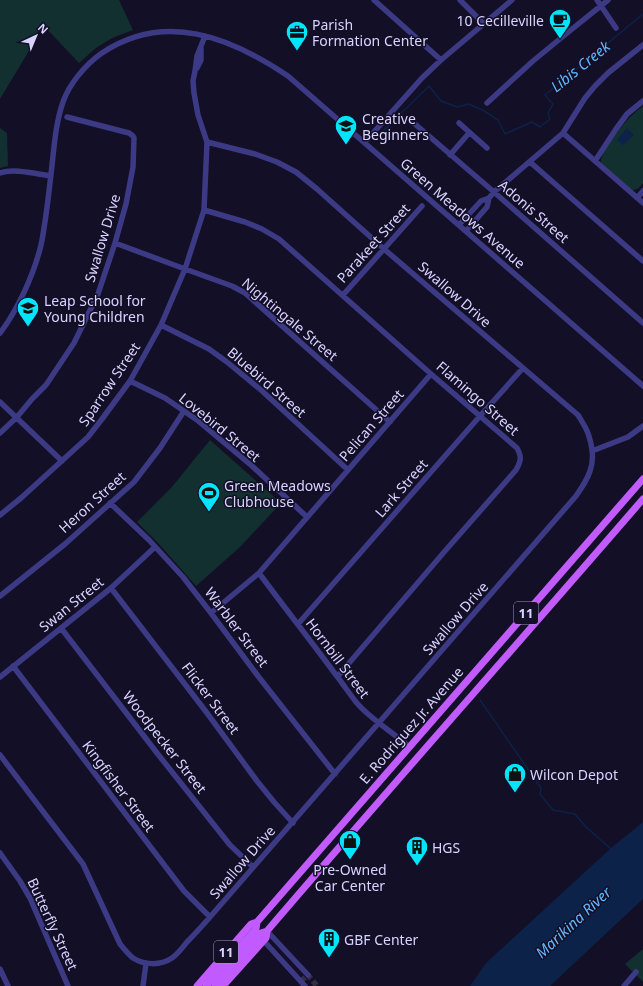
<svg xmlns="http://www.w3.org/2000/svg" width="643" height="986" font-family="'Noto Sans',sans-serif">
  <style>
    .green { fill: #12302f }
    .water { fill: #0c2248 }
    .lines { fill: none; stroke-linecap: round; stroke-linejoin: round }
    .stream { stroke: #0c2248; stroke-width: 1.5 }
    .minor-tunnel { stroke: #312d47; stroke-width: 5.5; stroke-dasharray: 5.5 3; stroke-linecap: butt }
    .minor { stroke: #3d3a85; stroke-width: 5.5 }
    .major { stroke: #c25bff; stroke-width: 7 }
    .labels { text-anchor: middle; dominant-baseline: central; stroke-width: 3; stroke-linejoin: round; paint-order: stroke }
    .shield { fill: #130f26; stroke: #9e99be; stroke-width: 1 }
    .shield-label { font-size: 13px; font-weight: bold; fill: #d9d4ff }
    .poi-label { font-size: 14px; fill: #d9d4ff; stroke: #130f26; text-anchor: start }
    .street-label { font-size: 14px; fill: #d9d4ff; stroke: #130f26 }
    .water-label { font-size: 15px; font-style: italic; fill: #62b6ff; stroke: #130f26 }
  </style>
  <rect width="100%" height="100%" fill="#130f26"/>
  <!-- green -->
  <path class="green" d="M0,0H119L133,30L112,38L96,48L79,63L44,26L0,99Z
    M643,106V183C640,187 637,191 631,190L601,163C599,153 622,126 629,118C633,114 638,110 643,106Z
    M0,128L7,133L8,166L0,168Z
    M210,440L281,503L240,547L196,586L159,544L137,522L171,488Z
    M643,949V982L625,964Z"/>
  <!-- water -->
  <path class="water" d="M627,128L634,135L623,145L617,140Z
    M643,822V899L550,986H470L486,963L611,848Z"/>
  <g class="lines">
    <!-- stream -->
    <path class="stream" d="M376,138L429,86L441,101L457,107L469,104L484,111L498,120L505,134L532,122L540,127L550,119L548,113L553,104L545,95L643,14
      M480,700L541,788L540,794L553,810L575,814L586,827L611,849"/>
    <!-- minor-tunnel -->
    <path class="minor-tunnel" d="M301,981L308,975L317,986"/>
    <!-- minor -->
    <path class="minor" d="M374,0L441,60
      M460,0L484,24
      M597,0L616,28
      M197,68L201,60V48
      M487,103L533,61L561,38L608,0
      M408,118L494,192L643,323
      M459,123L487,148
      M563,133L643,203
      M365,142L422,78L441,60L512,0
      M450,155L469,133
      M595,161L616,129L627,114L643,101
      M530,162L643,261
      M0,173C14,168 36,174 51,176
      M637,198L643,191
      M204,210L245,222L262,229L279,239L431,374L517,448C522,457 521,461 516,470L445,551L338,676
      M459,225L481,201L489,198L494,192L563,133L585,98L595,86L608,73L643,45
      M466,231L487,207L489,198
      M115,243L185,269L232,286L245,293L390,422
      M343,295L422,206
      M161,325L209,349L227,362L261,390L348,470
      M0,333C17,311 33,276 40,249C42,242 43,235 44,228C47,210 49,192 51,174C54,150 55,125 63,102C69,84 86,64 102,53C165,11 230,37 288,76L643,386
      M130,381L165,398L197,420L252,466L307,517
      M0,402L62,461
      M0,433L17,417L32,399L46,385L74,343L98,294L115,243L126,204L133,167L134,138L133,136L129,133L67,117
      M592,451L628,437L643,426
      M110,503L149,540L183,577L211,613L258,676L335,774
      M0,515L21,498L88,437L102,419L130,381L161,325L185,269L204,210L207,142L198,115L194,93L193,81L195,71L197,56L205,36
      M259,573C284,607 311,641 336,675C343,684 349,693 356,702C371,720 392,731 409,747
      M111,588L207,713L257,781L274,802L293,823
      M0,596L65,544L134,482L160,448L184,411
      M211,613L259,573L431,374
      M298,624L480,416L523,368
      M61,628L157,753L230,845L253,867
      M13,666L184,891L210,917
      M0,677L111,588L155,547
      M0,755L83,864L120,944C124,949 128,954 133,958C144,965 160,966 172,958C178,954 182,948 187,942C195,934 203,925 210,917L576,496C588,479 596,465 591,444C590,440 589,435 587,431C585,426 581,420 578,415L384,249L317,189L296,172L277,162L255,154L207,142
      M0,853L20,881L30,898L68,986
      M267,931L308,975
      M263,940L305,986
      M0,969L8,986
      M143,986L146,963
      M624,986L636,972"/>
    <!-- major -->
    <path class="major" d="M197,986L251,924L257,922L643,479
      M206,986L256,929L257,922
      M215,986L261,933L267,931
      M223,986L266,938L267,931C391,786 518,644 643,499"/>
  </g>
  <!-- icons -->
  <defs>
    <g id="cafe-pin" transform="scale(1.15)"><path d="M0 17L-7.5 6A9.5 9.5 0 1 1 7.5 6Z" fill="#00e5ff" stroke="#130f26"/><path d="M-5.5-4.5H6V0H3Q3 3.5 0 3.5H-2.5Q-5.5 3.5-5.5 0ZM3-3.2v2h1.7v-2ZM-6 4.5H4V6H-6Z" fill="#111"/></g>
    <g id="office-pin" transform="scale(1.15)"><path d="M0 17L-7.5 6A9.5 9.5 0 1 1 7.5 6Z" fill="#00e5ff" stroke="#130f26"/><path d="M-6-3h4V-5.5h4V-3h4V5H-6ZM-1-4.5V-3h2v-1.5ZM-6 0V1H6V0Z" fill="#111"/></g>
    <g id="school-pin" transform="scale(1.15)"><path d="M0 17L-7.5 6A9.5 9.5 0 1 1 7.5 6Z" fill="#00e5ff" stroke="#130f26"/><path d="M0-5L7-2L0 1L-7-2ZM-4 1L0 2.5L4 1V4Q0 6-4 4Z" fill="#111"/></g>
    <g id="stadium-pin" transform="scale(1.15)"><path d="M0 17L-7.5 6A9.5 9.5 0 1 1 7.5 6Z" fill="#00e5ff" stroke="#130f26"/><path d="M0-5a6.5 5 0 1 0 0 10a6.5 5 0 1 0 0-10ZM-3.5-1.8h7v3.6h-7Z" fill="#111"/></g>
    <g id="shop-pin" transform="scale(1.15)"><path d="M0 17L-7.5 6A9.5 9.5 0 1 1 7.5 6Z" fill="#00e5ff" stroke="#130f26"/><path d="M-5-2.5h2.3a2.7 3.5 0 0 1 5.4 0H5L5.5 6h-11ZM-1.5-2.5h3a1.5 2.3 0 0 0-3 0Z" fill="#111"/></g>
    <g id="building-pin" transform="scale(1.15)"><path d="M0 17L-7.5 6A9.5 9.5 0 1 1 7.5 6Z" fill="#00e5ff" stroke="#130f26"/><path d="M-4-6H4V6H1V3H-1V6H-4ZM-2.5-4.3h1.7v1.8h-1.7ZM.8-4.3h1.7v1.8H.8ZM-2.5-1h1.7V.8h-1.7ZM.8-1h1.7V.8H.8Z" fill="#111"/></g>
  </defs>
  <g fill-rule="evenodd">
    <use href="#cafe-pin" x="560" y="20"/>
    <use href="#office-pin" x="297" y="32"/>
    <use href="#school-pin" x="346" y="126"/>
    <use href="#school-pin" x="28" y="308"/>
    <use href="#stadium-pin" x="209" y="493"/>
    <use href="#shop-pin" x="515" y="774"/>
    <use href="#shop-pin" x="350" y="841"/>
    <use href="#building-pin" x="417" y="847"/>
    <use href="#building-pin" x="329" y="939"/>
  </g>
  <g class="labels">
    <!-- shield labels -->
    <g class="shield">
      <rect x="514" y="602" width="24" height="22" rx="3"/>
      <rect x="214" y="941" width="24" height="22" rx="3"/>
    </g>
    <g class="shield-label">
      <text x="526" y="613">11</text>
      <text x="226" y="952">11</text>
    </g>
    <!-- poi labels -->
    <g class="poi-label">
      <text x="544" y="20" text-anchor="end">10 Cecilleville</text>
      <text x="312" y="24">Parish<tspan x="312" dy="16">Formation Center</tspan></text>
      <text x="362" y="118">Creative<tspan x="362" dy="16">Beginners</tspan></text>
      <text x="44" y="300">Leap School for<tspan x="44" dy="16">Young Children</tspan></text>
      <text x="224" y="485">Green Meadows<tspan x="224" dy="16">Clubhouse</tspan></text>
      <text x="530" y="774">Wilcon Depot</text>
      <text x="432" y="847">HGS</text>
      <text x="350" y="869" text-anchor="middle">Pre-Owned<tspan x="350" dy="16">Car Center</tspan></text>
      <text x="344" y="939">GBF Center</text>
    </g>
    <!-- street labels -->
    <g class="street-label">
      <text transform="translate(534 211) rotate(41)">Adonis Street</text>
      <text transform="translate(463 213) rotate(41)">Green Meadows Avenue</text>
      <text transform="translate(102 238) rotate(-73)">Swallow Drive</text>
      <text transform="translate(373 243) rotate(-48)">Parakeet Street</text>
      <text transform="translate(455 294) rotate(41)">Swallow Drive</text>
      <text transform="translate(290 319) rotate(40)">Nightingale Street</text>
      <text transform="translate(267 382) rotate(41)">Bluebird Street</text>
      <text transform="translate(109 384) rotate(-56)">Sparrow Street</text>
      <text transform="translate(478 398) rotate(41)">Flamingo Street</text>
      <text transform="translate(371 425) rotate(-49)">Pelican Street</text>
      <text transform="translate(220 427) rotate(39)">Lovebird Street</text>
      <text transform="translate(401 488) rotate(-49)">Lark Street</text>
      <text transform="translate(92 502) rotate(-42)">Heron Street</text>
      <text transform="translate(71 604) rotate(-39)">Swan Street</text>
      <text transform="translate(455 618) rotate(-49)">Swallow Drive</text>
      <text transform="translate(237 627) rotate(53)">Warbler Street</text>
      <text transform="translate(338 658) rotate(53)">Hornbill Street</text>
      <text transform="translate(211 698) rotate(53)">Flicker Street</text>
      <text transform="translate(411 725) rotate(-49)">E. Rodriguez Jr. Avenue</text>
      <text transform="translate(165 742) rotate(52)">Woodpecker Street</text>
      <text transform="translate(119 786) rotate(53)">Kingfisher Street</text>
      <text transform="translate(242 862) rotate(-49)">Swallow Drive</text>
      <text transform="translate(53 924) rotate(65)">Butterfly Street</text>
    </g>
    <!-- water labels -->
    <g class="water-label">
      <text transform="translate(580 66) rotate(-39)">Libis Creek</text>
      <text transform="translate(573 922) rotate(-43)">Marikina River</text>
    </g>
  </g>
  <!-- north arrow -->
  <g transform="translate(36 36) rotate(44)" stroke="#130f26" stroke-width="3" paint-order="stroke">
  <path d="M0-3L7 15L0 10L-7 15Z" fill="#d9d4ff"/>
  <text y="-6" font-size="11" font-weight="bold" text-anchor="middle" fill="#d9d4ff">N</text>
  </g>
</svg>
